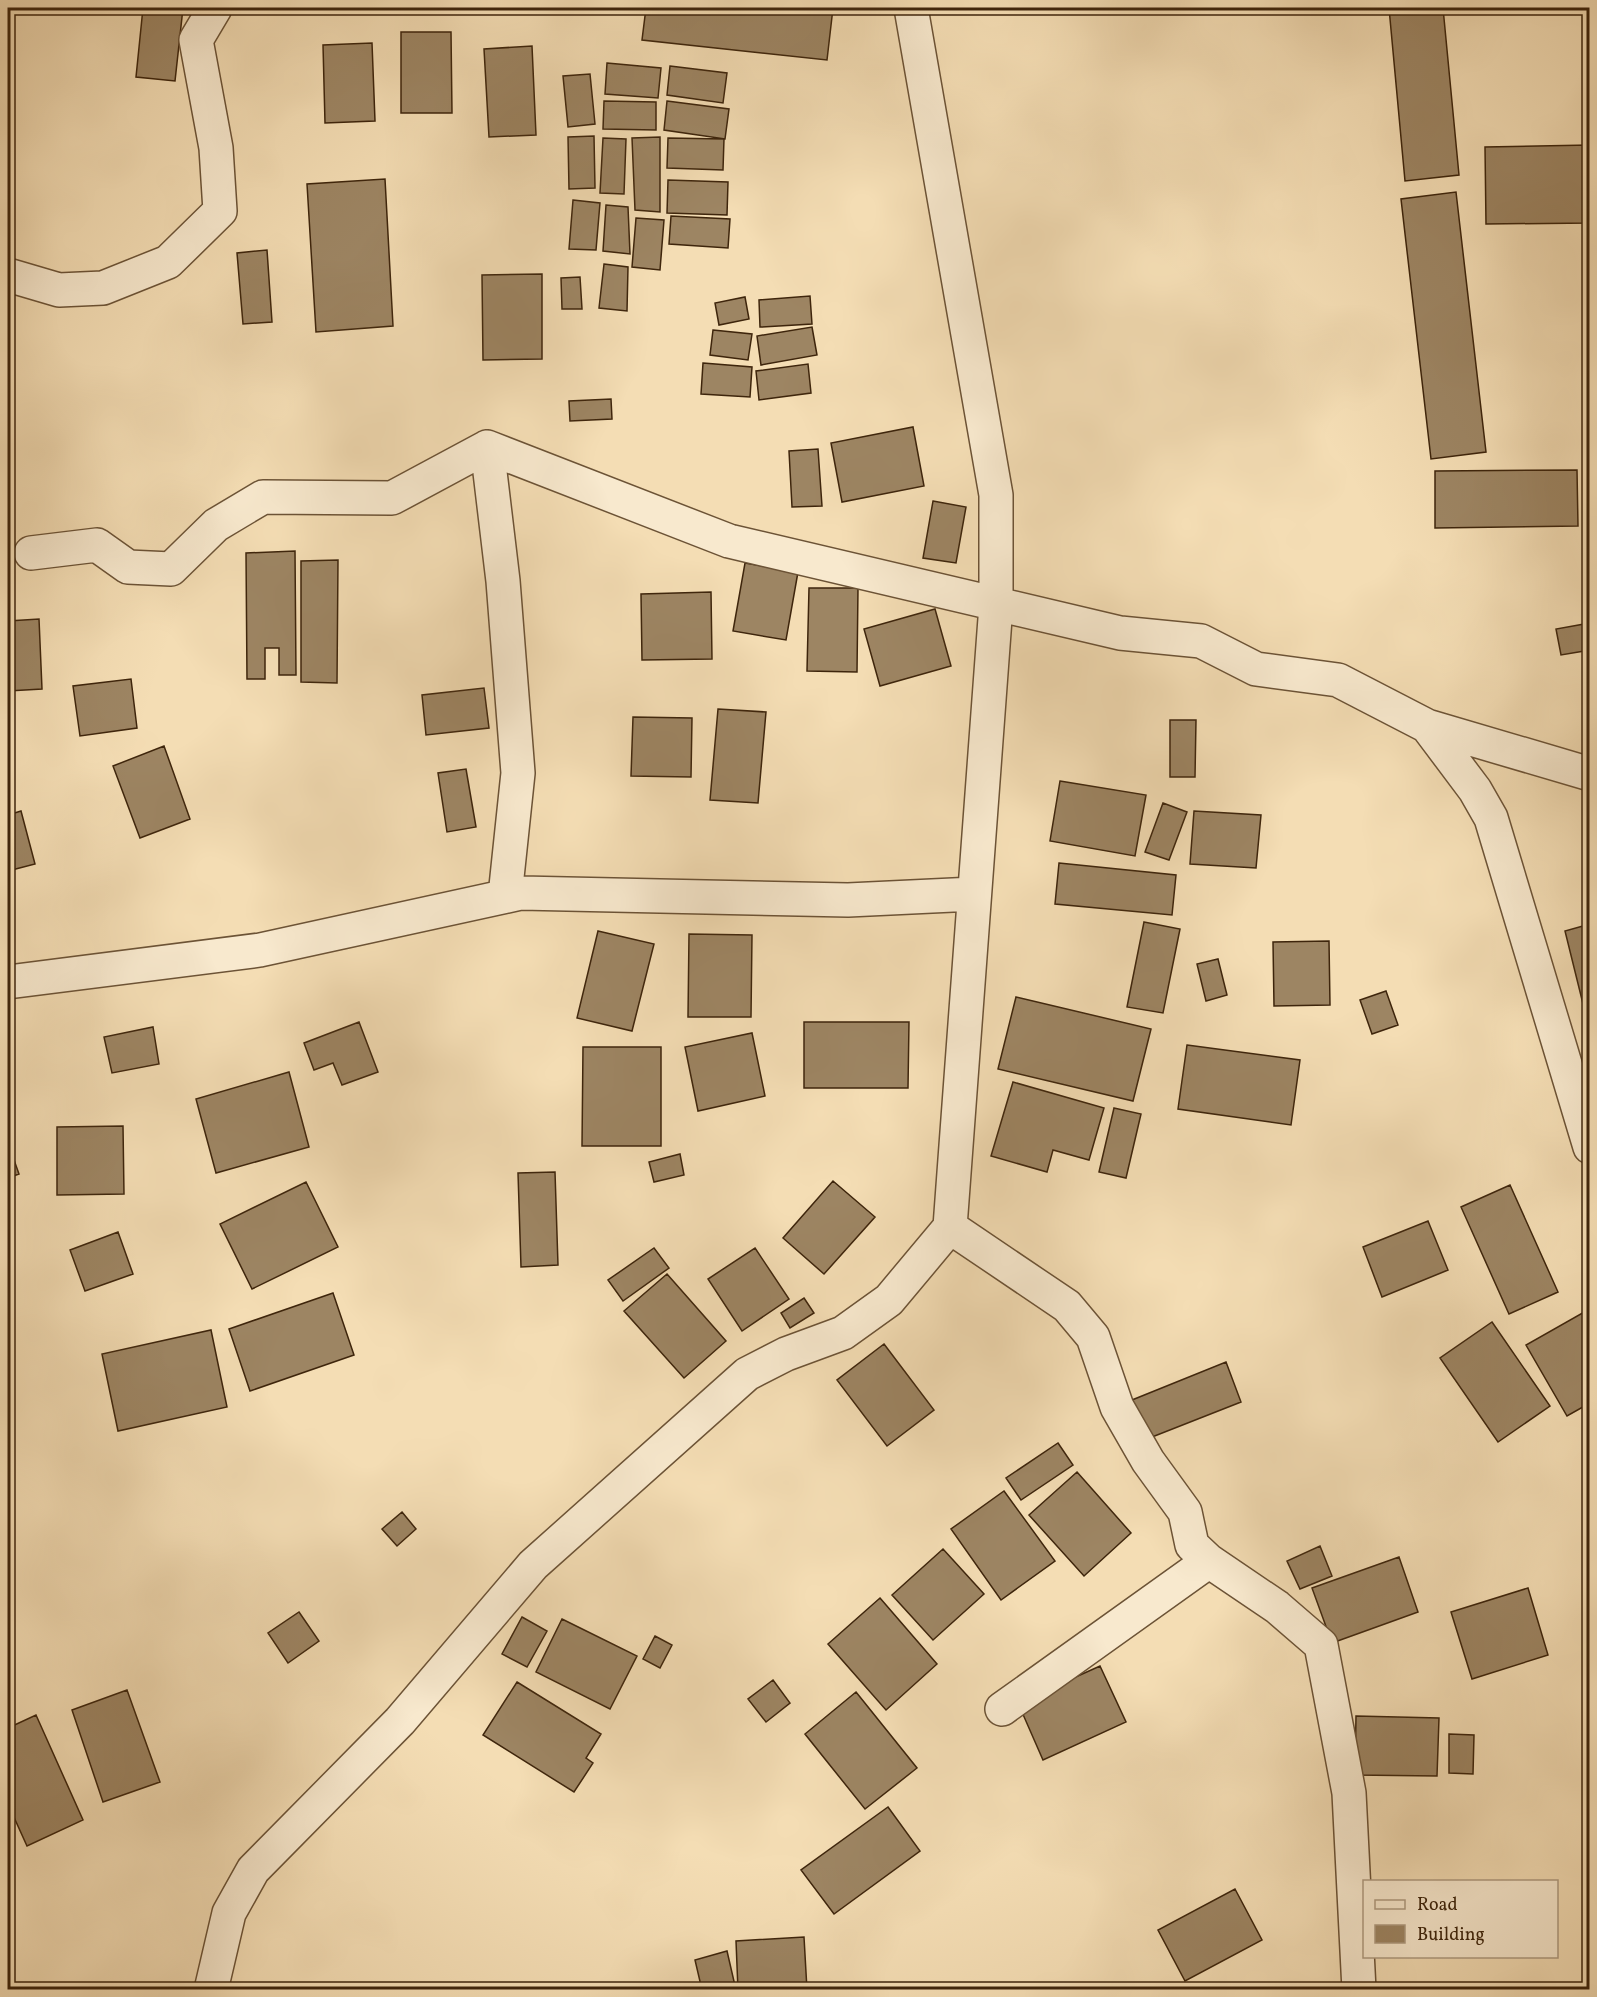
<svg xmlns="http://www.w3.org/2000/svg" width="1597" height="1997" font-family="Vollkorn,serif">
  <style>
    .building { fill: #9d8563; stroke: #3e250c; stroke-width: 1.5 }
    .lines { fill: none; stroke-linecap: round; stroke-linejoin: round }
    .minor-casing { stroke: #6c5336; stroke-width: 36 }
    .minor { stroke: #f8e9ce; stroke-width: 33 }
  </style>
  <rect width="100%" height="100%" fill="#f4ddb4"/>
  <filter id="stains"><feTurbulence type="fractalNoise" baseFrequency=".00333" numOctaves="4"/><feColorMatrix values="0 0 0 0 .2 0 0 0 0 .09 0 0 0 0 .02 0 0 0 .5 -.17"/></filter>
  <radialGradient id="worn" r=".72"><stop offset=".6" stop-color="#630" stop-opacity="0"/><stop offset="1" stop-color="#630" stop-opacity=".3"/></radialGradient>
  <!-- building -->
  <path class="building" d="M143,8H183L175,81L136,77Z
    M646,8H833L827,60L642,40Z
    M1389,8H1443L1459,175L1405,181Z
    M401,32H451L452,113H401Z
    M372,43L375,121L325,123L323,45Z
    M532,46L536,135L489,137L484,49Z
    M607,63L661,68L658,98L605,94Z
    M670,66L727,73L723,103L667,95Z
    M590,74L595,124L568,127L563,76Z
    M604,101L656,102V130L603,129Z
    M667,101L729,109L725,139L664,130Z
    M594,136L595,188L569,189L568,137Z
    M660,137V212L635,210L632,138Z
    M603,138L626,139L624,194L600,193Z
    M668,138L724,139L723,170L667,168Z
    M1590,145V223L1486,224L1485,147Z
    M385,179L393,326L316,332L307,184Z
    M668,180L728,182L727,215L667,213Z
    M1456,192L1486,452L1431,459L1401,199Z
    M573,200L600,203L596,250L569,249Z
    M606,205L628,207L630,254L603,251Z
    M671,216L730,219L728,248L669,244Z
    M636,218L664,220L660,270L632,267Z
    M267,250L272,322L243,324L237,253Z
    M604,264L628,267L627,311L599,308Z
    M542,274V359L483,360L482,275Z
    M580,277L582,309H562L561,278Z
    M810,296L812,324L760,327L759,300Z
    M745,297L749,319L719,325L715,303Z
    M812,327L817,355L761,365L757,336Z
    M713,330L752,334L748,360L710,355Z
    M703,363L752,367L750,397L701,394Z
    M808,364L811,393L759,400L756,371Z
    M611,399L612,419L570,421L569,401Z
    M913,427L924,486L842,502L831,443Z
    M818,449L822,506L792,507L789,451Z
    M1577,470L1578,526L1435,528V471Z
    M933,501L966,507L956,563L923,558Z
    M295,551L296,675H279V648H265V679H247L246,553Z
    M338,560L337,683L301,682V561Z
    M745,563L798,572L786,640L733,631Z
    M809,588H858L857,672L807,671Z
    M711,592L712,659L642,660L641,594Z
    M935,609L951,666L880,686L864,629Z
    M39,619L42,689L8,691V621Z
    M1590,623V650L1561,655L1556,629Z
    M131,679L137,728L80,736L73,686Z
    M484,688L489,728L426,735L422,695Z
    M718,709L766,712L758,803L710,800Z
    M633,717L692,718L691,777L631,776Z
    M1170,720H1196L1195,777H1170Z
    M164,746L190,819L140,838L113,766Z
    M466,769L476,827L447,832L438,773Z
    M1060,781L1146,795L1135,856L1050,841Z
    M1163,803L1187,812L1169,860L1145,852Z
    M21,811L35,864L8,871V815Z
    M1194,811L1261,815L1256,868L1190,864Z
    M1059,863L1176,875L1172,915L1055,904Z
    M1144,922L1180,929L1163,1013L1127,1007Z
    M1590,924V1006L1584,1008L1565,931Z
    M598,931L654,944L632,1031L577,1018Z
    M689,934L752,935L751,1017H688Z
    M1329,941L1330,1005L1274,1006L1273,942Z
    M1218,959L1227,995L1206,1001L1197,964Z
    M1386,991L1398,1025L1372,1034L1360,1000Z
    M1016,997L1151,1029L1133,1101L998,1069Z
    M359,1022L378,1072L342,1085L333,1063L314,1070L304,1043Z
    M804,1022H909L908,1088H804Z
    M153,1027L159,1064L112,1073L104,1037Z
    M752,1033L765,1096L698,1111L685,1047Z
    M1187,1045L1300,1060L1291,1125L1178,1109Z
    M583,1047H661V1146H582Z
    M289,1072L309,1147L216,1173L196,1099Z
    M1013,1082L1104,1108L1089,1160L1053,1150L1047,1172L991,1156Z
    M1114,1108L1141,1114L1126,1178L1099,1172Z
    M123,1126L124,1194L57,1195V1127Z
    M8,1143L19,1174L8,1178Z
    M680,1154L684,1175L654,1182L649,1162Z
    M555,1172L558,1265L521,1267L518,1173Z
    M833,1181L875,1217L824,1274L783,1238Z
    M306,1182L338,1247L252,1289L220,1224Z
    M1510,1185L1558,1292L1509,1314L1461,1207Z
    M1428,1221L1448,1270L1382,1297L1363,1247Z
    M118,1232L133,1274L85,1291L70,1250Z
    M654,1248L669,1268L623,1301L608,1280Z
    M755,1248L789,1299L742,1331L708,1279Z
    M667,1274L726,1341L684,1378L624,1311Z
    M333,1293L354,1355L250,1391L229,1329Z
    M804,1298L814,1313L790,1328L781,1313Z
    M1586,1311L1590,1317V1403L1567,1416L1526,1345Z
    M1492,1322L1550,1406L1498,1442L1440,1358Z
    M211,1330L227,1407L118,1431L102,1354Z
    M884,1344L934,1410L887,1446L837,1380Z
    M1226,1362L1241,1402L1147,1439L1132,1400Z
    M1058,1443L1073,1465L1021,1500L1006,1478Z
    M1077,1472L1131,1533L1084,1576L1029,1515Z
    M1004,1491L1055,1561L1001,1600L951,1529Z
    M402,1512L416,1529L397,1546L382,1529Z
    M1320,1546L1332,1576L1300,1589L1287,1561Z
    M943,1549L984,1594L933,1640L892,1595Z
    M1399,1557L1418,1612L1332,1643L1312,1588Z
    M1528,1588L1548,1655L1472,1679L1451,1612Z
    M880,1598L937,1664L886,1710L828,1644Z
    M299,1612L319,1641L288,1663L268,1633Z
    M522,1617L547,1631L527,1667L502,1654Z
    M562,1619L637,1656L610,1709L536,1672Z
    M655,1636L672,1645L660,1668L643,1659Z
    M1100,1666L1126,1722L1043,1760L1018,1703Z
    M773,1680L790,1703L766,1722L748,1699Z
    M517,1682L601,1734L586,1758L593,1763L574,1792L483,1735Z
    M127,1690L160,1782L103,1802L72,1710Z
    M856,1692L917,1768L865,1809L805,1734Z
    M36,1715L83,1820L27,1846L8,1804V1728Z
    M1356,1716L1439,1718L1437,1776L1355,1775Z
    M1449,1734L1474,1735L1473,1774L1449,1773Z
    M888,1807L920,1851L834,1914L801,1870Z
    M1235,1889L1262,1940L1185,1981L1158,1930Z
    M1586,1893H1590L1589,1956Z
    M804,1937L807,1990H738L736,1941Z
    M727,1951L736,1990H702L695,1960Z"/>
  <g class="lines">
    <!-- minor casing -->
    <g class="minor-casing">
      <path id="minor" d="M8,275L59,290L103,288L168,262L220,211L216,148L196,40L215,8
        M31,553L97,545L128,567L171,569L216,525L263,497L392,498L487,447
        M1427,726L1590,774
        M505,896L518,773L503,581L487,447L729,541L1120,633L1201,641L1256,669L1338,680L1427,726L1475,790L1491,818L1590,1147
        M8,982L260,950L521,893L848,900L974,894
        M950,1227L1067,1306L1093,1337L1117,1407L1148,1461L1185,1512L1192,1545L1209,1561L1277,1607L1321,1645L1349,1793L1359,1990
        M1002,1709L1209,1561
        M211,1990L229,1913L253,1870L400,1721L533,1565L747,1374L786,1354L843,1333L889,1300L950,1227L996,605V495L911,8"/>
    </g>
    <!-- minor -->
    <use href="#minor" class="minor"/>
  </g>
  <!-- margin -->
  <rect width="1597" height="1997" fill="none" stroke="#f4ddb4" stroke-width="30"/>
  <rect x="9" y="9" width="1579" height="1979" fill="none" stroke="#3e250c" stroke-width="3"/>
  <rect x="15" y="15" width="1567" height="1967" fill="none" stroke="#3e250c" stroke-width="1.5"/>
  <!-- legend -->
  <rect x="1363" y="1880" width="195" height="78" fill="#f8e9ce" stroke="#ae9b80" stroke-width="1.5"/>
  <rect x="1375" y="1900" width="30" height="9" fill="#f8e9ce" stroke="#ae9b80" stroke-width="1.5"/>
  <text x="1417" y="1910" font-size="18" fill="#3e250c">Road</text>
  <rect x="1375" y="1925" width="30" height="18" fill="#9d8563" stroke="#ae9b80" stroke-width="1.5"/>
  <text x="1417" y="1940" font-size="18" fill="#3e250c">Building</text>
  <rect width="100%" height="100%" filter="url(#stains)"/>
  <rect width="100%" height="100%" fill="url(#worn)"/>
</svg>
